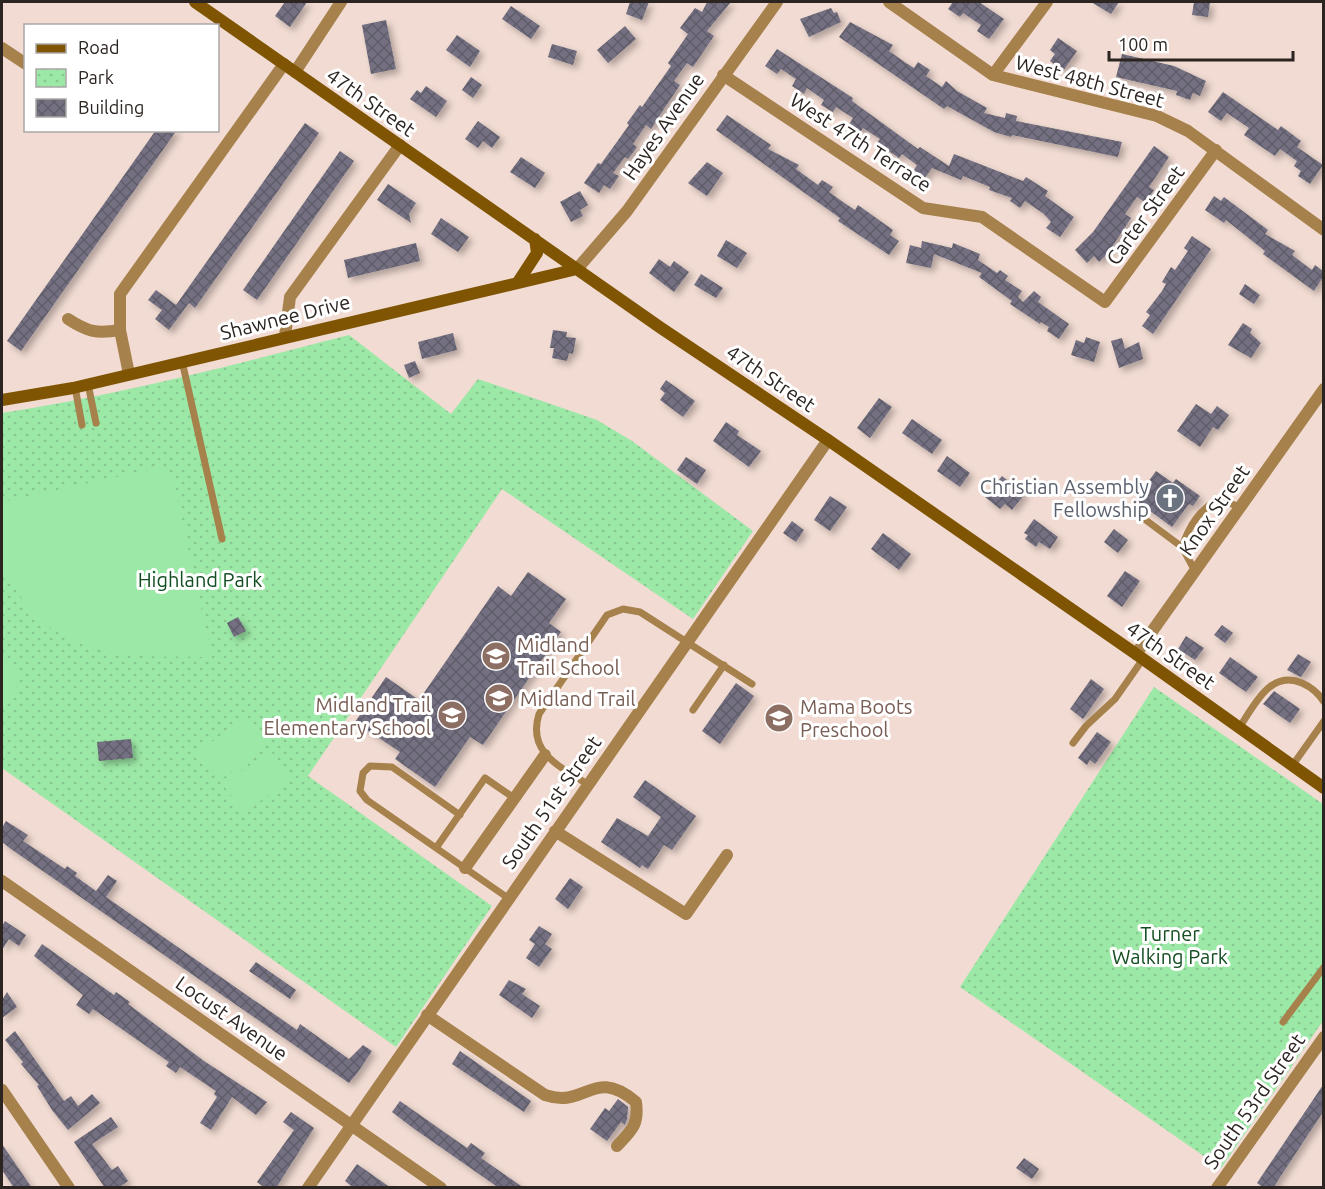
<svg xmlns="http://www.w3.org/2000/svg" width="1325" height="1189" font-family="Ubuntu,sans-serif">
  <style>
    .park { fill: url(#park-dots) }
    .garden { fill: #9ce8a6 }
    .building { fill: url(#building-cross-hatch); filter: url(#shadow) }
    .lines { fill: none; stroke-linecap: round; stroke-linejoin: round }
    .service { stroke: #a6814c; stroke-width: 7 }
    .minor { stroke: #a6814c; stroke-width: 12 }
    .tertiary { stroke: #a6814c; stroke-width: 12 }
    .secondary { stroke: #7f5503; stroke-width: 12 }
    .labels { text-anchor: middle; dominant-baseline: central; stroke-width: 6; stroke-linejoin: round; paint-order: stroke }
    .street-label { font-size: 20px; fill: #2c2421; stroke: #fff }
    .worship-label { font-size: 20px; fill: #5b616d; stroke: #fff; text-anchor: end }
    .park-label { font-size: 20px; fill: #144e22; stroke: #fff }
    .education-label { font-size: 20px; fill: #785e54; stroke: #fff; text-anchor: start }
  </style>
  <defs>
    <pattern id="park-dots" width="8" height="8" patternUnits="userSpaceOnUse" patternTransform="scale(1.5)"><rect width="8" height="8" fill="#9ce8a6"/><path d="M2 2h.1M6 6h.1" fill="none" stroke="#87c78f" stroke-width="1.8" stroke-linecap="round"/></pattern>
    <pattern id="building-cross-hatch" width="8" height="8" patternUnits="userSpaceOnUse" patternTransform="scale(1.5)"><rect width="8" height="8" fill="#747081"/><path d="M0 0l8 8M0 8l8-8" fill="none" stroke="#5f5c69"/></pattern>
    <filter id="shadow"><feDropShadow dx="4" dy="4" stdDeviation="3" flood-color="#0004"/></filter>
  </defs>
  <rect width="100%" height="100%" fill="#f1dbd2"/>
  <!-- park -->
  <path class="park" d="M349,335L451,414L478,379L597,420L632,441L753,531L693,619L502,489L308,776L492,906L396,1047L2,768V413C119,395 234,365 349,335Z
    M1154,687L1323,804V1021L1221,1168L960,987Z"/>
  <!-- garden -->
  <path class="garden" d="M162,467L172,474L212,657C138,656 69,663 21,597C15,589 6,580 3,571C0,557 1,519 2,502Z
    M2,658L24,673L2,712Z
    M245,717L266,745L219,781L198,752Z
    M270,750L291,778L244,813L223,785Z"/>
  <!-- building -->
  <path class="building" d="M285,2H307L290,27L275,16Z
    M630,2H649L642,20L626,14Z
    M707,2H731L707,31L714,36L693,67L687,63L674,81L680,85L658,118L651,129L646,125L633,144L637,147L628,159L625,157L613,173L619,176L610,189L604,185L599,193L584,183L598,163L601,164L629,125L627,123L640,105L642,107L671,66L668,63L688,34L680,28L695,8L702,12Z
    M953,2H979L1004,19L989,39L977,31L981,25L963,13L960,17L948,9Z
    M1091,2H1119L1111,14Z
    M1194,2H1210L1208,17L1192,15Z
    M511,6L540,26L531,39L502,19Z
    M831,8L834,13L837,12L841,22L809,37L800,19Z
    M386,20L396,69L371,74L362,25Z
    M850,22L893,45L889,51L906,63L914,68L918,62L930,70L926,76L942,87L946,81L957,91L987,108L984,113L1005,118L1006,113L1017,116L1016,121L1122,142L1118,157L1012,135L1011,137L994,132L947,106L944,109L839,37Z
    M625,26L636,39L608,63L597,50Z
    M457,35L480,51L470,67L446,50Z
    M1058,38L1077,51L1063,71L1050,61L1055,54L1050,50Z
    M552,44L577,51L573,65L548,57Z
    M777,49L853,98L852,101L918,149L920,147L949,166L954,154L1023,181L1026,177L1048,191L1045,196L1074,217L1060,237L1046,228L1051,222L1044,214L1025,201L1020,208L1010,201L1012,198L989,190L990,187L963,176L961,180L932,168L925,178L914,170L917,165L902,154L899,158L877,143L880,139L863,128L859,134L848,126L853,118L836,107L833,112L821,105L824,100L807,88L804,94L792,86L796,79L781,69L777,74L765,66Z
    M1122,54L1174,66L1206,81L1200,96L1193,93L1190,100L1176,95L1177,91L1116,77Z
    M471,77L482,85L473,98L462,90Z
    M426,86L447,101L436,117L410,99L417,90L421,93Z
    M1223,92L1278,130L1281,126L1301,141L1297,147L1323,165L1310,184L1298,176L1301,171L1294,166L1297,161L1280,149L1275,156L1244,135L1249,128L1227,113L1221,121L1208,112Z
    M727,115L771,145L768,149L799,165L796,169L818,185L822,180L833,187L829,192L843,202L855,210L858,205L893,230L890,235L899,241L889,255L838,221L840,218L716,130Z
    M478,121L500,137L492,148L483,141L478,148L465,139Z
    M305,123L319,133L195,308L189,303L169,330L155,319L162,310L148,300L156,290L176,305Z
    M156,130H177L21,351L7,341Z
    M1154,146L1169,157L1149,187L1154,190L1145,202L1137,197L1125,214L1131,218L1108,253L1099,262L1094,256L1087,263L1075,250L1093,232Z
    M340,151L354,161L257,300L243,290Z
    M521,157L545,173L535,188L510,172Z
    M707,162L723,173L707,196L688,183Z
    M388,184L416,203L409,214L411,223L377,200Z
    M580,191L588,205L580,210L583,216L571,222L560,202Z
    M1214,196L1221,201L1224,197L1268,230L1265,234L1295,251L1292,255L1312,270L1315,265L1323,271V277L1314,291L1263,254L1265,251L1226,220L1224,223L1205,210Z
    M441,218L469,237L458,252L431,234Z
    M1192,236L1211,249L1153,334L1142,326L1150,315L1146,312L1162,291L1166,284L1162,282L1171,267L1175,270L1188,251L1184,248Z
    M726,240L747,253L737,268L717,256Z
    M922,241L952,248L953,243L980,254L978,260L997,273L1000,270L1008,276L1005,280L1022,291L1018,297L1023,302L1034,291L1041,297L1038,302L1069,324L1059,339L1047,331L1049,327L1041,322L1040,324L1010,304L1012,301L979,277L982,273L934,254L931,268L906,263L910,245L921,248Z
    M416,243L420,261L348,278L344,260Z
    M659,259L670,267L674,261L689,272L674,292L649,273Z
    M701,274L723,288L716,298L694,285Z
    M1245,284L1260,295L1254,304L1239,294Z
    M1243,323L1252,329L1250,333L1261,343L1251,358L1228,345Z
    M553,330L567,332L566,337L576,338L573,354L569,353L567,361L552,358L554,348H550Z
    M453,333L457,350L422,359L418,342Z
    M1086,337L1100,342L1094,362L1071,355L1076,340L1084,343Z
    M1122,338L1125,349L1139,342L1143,359L1119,368L1111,341Z
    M415,361L420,373L409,378L404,365Z
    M666,380L695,401L683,417L660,400L665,393L660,389Z
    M879,398L892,407L870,438L857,428Z
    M1196,404L1211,414L1217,406L1229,415L1218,430L1213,427L1200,447L1177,431Z
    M912,419L942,440L932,454L902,433Z
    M726,422L739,431L737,435L761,451L749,467L713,441Z
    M947,456L970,473L960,487L937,471Z
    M686,457L706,470L697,484L677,470Z
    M1156,471L1173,483L1176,479L1200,496L1193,506L1189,504L1172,527L1135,500Z
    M1002,476L1025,494L1012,510L1005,504L1000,509L985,497Z
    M830,496L847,507L830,531L814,520Z
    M1034,519L1058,537L1050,549L1039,542L1036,547L1025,539L1028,535L1024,533Z
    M792,521L804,530L796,542L783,533Z
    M1114,529L1128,540L1118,553L1104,542Z
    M883,533L911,554L899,570L871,549Z
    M1125,571L1140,581L1122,607L1107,596Z
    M528,572L566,599L549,623L561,632L483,745L470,737L435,787L395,759L400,752L355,722L386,677L419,700L498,586L511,596Z
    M238,617L246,631L234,637L227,623Z
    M1222,625L1233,633L1225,643L1214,635Z
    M1186,636L1204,648L1195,660L1178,649Z
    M1298,654L1311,662L1301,677L1287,670Z
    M1230,657L1258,677L1246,692L1219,673Z
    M1091,679L1104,689L1083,719L1070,709Z
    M736,683L754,696L720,744L702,731Z
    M1274,691L1300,709L1290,723L1263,704Z
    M1097,732L1111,742L1095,764L1090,760L1087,765L1078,758Z
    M131,739L133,758L99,761L97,742Z
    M645,780L696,816L672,850L664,845L648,869L642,865L640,868L601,842L617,818L648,836L661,817L633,797Z
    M6,821L28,835L23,841L65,869L67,866L77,873L75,876L96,891L108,875L117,881L106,897L297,1030L300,1024L349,1059L363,1045L372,1051L358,1072L349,1083L11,849L2,842V828Z
    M570,878L583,887L568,909L555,899Z
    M5,921L26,935L19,946L9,939L2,950V926Z
    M539,926L552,934L545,944L552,949L539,967L526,958L535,944L529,940Z
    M42,944L114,995L116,992L130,1002L128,1004L204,1061L267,1102L256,1115L232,1097L211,1130L200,1123L217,1097L214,1094L216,1091L180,1067L176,1073L166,1066L169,1062L93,1009L89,1014L76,1005L83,995L34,956Z
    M256,962L296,990L290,999L249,971Z
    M509,980L526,989L522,994L540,1006L532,1018L499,995Z
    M7,992L17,1007L2,1018V1000Z
    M15,1031L64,1101L71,1096L78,1106L92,1094L100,1103L68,1130L52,1110L37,1086L39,1085L21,1064L23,1062L5,1040Z
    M460,1051L531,1101L524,1112L452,1064Z
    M1323,1085V1112L1273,1188H1264L1257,1183Z
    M618,1099L628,1107L627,1119L625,1125L621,1122L607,1141L590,1129L605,1108L609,1111Z
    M400,1101L467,1148L471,1143L485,1153L481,1158L524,1188H499L413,1128L392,1112Z
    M291,1112L314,1128L276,1188H265L257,1182L294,1130L283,1122Z
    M111,1117L118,1127L92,1144L112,1170L118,1166L128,1181L118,1188H105L74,1142Z
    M2,1144L32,1188H14L2,1170Z
    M1024,1158L1039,1169L1032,1179L1016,1168Z
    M357,1164L391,1188H354L345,1181Z"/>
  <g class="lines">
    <!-- service -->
    <path class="service" d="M182,361L222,539
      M88,384L96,423
      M75,387L82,425
      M1131,509L1182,547
      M1195,571L1182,547C1189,526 1199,510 1218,499L1240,507
      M693,710L724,665
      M1239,728C1254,706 1270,669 1302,683C1311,687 1319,694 1324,702
      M1073,743L1086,726L1115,699L1143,659
      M1292,766L1324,721
      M587,784C559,766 527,752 539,714L607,615L623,609L640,612L752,684
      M460,815L392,767L370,766L363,773L360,791L367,800L508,898
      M436,848L485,778L514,798
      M1283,1022L1324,967"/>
    <!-- minor -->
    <path class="minor" d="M889,2L993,75L1157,116L1188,131L1324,230
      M2,48L26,64
      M295,72L341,2
      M723,75L923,208L982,217L1105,302L1216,150
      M993,75L1047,2
      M577,269L627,211L777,2
      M68,319C88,332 97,334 120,330
      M285,336L290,297L400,145
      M129,374L120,330V294L284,64
      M555,831L686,914L727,855
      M465,868L545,755
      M2,881L441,1188
      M427,1015L545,1095C587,1109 593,1066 636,1102C639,1125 632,1130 617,1146
      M2,1090L69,1188
      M308,1188L828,440
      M1217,1188L1324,1037"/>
    <!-- tertiary -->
    <path class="tertiary" d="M1136,654L1324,389"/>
    <!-- secondary -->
    <path class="secondary" d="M195,2L661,328L828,440L1136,654L1324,788
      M518,282L537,253L535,239
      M2,400L73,388L577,269"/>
  </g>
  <!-- icons -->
  <defs>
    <g id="church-disc" transform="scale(1.5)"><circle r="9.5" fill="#6b7280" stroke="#fff"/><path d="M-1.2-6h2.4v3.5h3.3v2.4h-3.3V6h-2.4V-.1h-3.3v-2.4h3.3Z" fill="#fff"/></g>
    <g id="school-disc" transform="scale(1.5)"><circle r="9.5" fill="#8d6e63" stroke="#fff"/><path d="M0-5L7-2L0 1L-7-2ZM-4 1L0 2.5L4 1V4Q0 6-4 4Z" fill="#fff"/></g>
  </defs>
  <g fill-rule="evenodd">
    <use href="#church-disc" x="1170" y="498"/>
    <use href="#school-disc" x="496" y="656"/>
    <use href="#school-disc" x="499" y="698"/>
    <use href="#school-disc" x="452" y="715"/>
    <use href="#school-disc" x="779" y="718"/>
  </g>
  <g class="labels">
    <!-- street labels -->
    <g class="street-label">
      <text transform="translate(1090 81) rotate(15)">West 48th Street</text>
      <text transform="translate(371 102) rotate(35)">47th Street</text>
      <text transform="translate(663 126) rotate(-55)">Hayes Avenue</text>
      <text transform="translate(861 142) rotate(33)">West 47th Terrace</text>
      <text transform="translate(1145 215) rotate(-54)">Carter Street</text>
      <text transform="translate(285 317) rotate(-14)">Shawnee Drive</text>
      <text transform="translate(771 378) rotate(34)">47th Street</text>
      <text transform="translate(1214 510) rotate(-55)">Knox Street</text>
      <text transform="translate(1171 655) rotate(35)">47th Street</text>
      <text transform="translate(551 802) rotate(-55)">South 51st Street</text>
      <text transform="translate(232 1018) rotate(35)">Locust Avenue</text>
      <text transform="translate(1254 1101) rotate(-55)">South 53rd Street</text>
    </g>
    <!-- worship labels -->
    <g class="worship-label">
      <text x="1149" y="486">Christian Assembly<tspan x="1149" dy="23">Fellowship</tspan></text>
    </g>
    <!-- park labels -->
    <g class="park-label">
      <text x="200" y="579">Highland Park</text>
      <text x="1170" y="933">Turner<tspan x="1170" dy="23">Walking Park</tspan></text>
    </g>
    <!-- education labels -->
    <g class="education-label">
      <text x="517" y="644">Midland<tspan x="517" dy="23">Trail School</tspan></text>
      <text x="520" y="698">Midland Trail</text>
      <text x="431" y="704" text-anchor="end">Midland Trail<tspan x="431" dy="23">Elementary School</tspan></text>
      <text x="800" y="706">Mama Boots<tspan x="800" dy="23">Preschool</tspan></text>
    </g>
  </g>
  <!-- border -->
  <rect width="1325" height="1189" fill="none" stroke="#2c2421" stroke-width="6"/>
  <!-- legend -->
  <rect x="24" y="24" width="195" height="108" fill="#ffffff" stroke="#aba7a6" stroke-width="1.5"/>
  <rect x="36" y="44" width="30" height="9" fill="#7f5503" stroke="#aba7a6" stroke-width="1.5"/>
  <text x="78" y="54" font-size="18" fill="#2c2421">Road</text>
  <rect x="36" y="69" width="30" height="18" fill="url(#park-dots)" stroke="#aba7a6" stroke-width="1.5"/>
  <text x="78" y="84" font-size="18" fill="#2c2421">Park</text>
  <rect x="36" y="99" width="30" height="18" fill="url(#building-cross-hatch)" stroke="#aba7a6" stroke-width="1.5"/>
  <text x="78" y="114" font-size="18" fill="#2c2421">Building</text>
  <!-- scale -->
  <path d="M1109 51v9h184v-9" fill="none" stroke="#2c2421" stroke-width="3"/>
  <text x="1118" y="51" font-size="18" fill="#2c2421" stroke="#ffffff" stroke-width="4.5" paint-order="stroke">100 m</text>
</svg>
